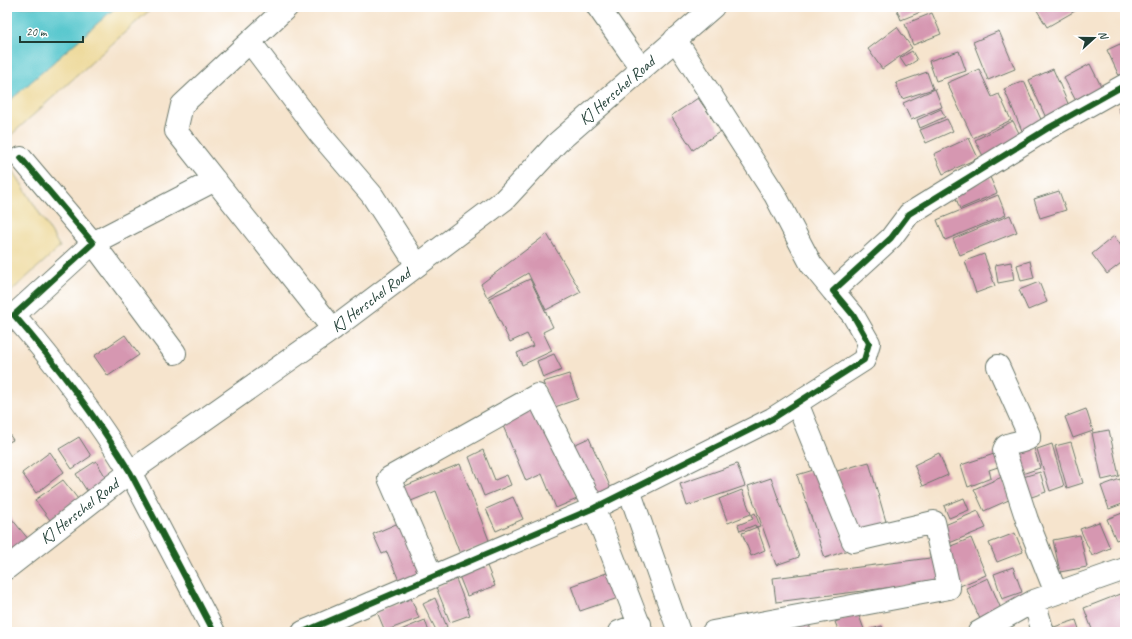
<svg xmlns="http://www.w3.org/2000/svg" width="1132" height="639" font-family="Caveat,sans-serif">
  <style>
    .sand { fill: #eeda9e; stroke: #868c69 }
    .water { fill: #59c7ce; stroke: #3c8281 }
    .building { fill: #d697b1 }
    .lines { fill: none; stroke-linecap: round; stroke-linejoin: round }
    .minor-casing { stroke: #6a776a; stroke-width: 24 }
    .major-casing { stroke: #6a776a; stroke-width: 24 }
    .minor { stroke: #fff; stroke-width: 22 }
    .major { stroke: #fff; stroke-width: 22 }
    .cycleway-casing { stroke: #fff; stroke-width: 8 }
    .cycleway { stroke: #1b5e20; stroke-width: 6 }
    .labels { text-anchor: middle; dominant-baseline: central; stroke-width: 4; stroke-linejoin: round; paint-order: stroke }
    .street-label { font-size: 16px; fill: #1f3d34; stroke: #fff }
  </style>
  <rect width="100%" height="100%" fill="#fff"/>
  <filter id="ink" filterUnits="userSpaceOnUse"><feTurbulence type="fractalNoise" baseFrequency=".025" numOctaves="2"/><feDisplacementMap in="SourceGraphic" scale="8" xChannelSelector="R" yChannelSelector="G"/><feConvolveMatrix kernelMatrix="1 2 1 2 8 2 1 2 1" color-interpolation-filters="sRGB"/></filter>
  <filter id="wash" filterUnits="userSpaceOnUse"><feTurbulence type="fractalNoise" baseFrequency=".012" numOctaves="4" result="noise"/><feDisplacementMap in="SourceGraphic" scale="16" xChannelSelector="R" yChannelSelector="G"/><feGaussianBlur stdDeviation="0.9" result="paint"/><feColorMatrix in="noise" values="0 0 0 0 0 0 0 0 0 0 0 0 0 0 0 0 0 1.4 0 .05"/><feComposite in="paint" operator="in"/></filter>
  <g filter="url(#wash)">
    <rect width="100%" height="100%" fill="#f6e4cd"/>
    <!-- sand -->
    <path class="sand" d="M116,7H153L11,135L7,152V103Z
      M7,160L60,247L7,295Z"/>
    <!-- water -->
    <path class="water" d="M7,7H116L7,103Z"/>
    <g id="blocks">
      <!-- building -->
      <path class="building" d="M896,7H933L901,20Z
        M1035,7H1082L1047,27Z
        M932,13L941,34L913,45L905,24Z
        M897,27L912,48L882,69L868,49Z
        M999,31L1015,69L988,80L973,42Z
        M1120,44L1125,54V75L1120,78L1107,50Z
        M912,51L917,60L906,67L900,58Z
        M959,51L966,71L936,81L929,61Z
        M1090,64L1103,90L1077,103L1064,78Z
        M979,69L992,97L999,94L1011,120L973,138L947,83Z
        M1053,69L1070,108L1046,118L1029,80Z
        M927,72L933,89L902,99L896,83Z
        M1024,81L1043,124L1023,133L1004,89Z
        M935,89L942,107L911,120L903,103Z
        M698,98L721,131L693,150L671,116Z
        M1125,105V124L1118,108Z
        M941,109L945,117L920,128L917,120Z
        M947,119L953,131L926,143L920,130Z
        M1013,121L1023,141L985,160L975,140Z
        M969,138L978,158L943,174L934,154Z
        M990,177L997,193L960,209L954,193Z
        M1059,191L1066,210L1040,218L1034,199Z
        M998,195L1006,215L945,240L937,220Z
        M1010,215L1017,232L960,255L953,239Z
        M547,234L581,292L546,310L528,273L487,297L481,284Z
        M1114,236L1125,251V260L1107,274L1092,254Z
        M984,254L995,286L976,293L965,261Z
        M1030,261L1034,278L1021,281L1017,265Z
        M1011,262L1014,280L998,283L995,265Z
        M530,279L553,327L543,332L552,351L522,365L517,353L533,346L527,334L510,342L489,298Z
        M1039,282L1047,302L1028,310L1019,290Z
        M125,335L139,355L108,376L94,356Z
        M554,354L562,370L543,378L537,361Z
        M569,374L578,399L552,408L543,382Z
        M538,405L577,499L556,508L542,474L526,481L501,421Z
        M1086,409L1093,431L1073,438L1065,417Z
        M1109,430L1119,476L1102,480L1092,433Z
        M7,431L13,440L7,443Z
        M79,437L91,456L72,469L59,449Z
        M589,438L612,491L592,500L569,447Z
        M1071,442L1083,483L1067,488L1055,446Z
        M1052,444L1064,486L1050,491L1037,449Z
        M1034,448L1040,468L1016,476L1010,456Z
        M483,450L495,480L507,475L511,485L484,496L469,457Z
        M50,452L64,472L36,493L22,473Z
        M939,453L948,475L923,486L914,465Z
        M997,453L1001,466L989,470L991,478L968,487L961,465Z
        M96,461L108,481L89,494L76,474Z
        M869,462L887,525L853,534L837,471Z
        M460,464L490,543L460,554L436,491L406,503L400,488Z
        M737,464L745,486L687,506L680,484Z
        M820,468L848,550L825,558L797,475Z
        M1040,472L1046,492L1023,500L1016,479Z
        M1002,477L1011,499L984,511L974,489Z
        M771,478L799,557L776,565L748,486Z
        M1120,479L1125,492V503L1109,509L1101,486Z
        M63,480L78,499L50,520L35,500Z
        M742,490L751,514L728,523L719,499Z
        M513,497L523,519L496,531L486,509Z
        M964,498L969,510L949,518L944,506Z
        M978,511L986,528L947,544L940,527Z
        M1125,512V537L1116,540L1107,519Z
        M7,513L29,540L10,555L7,552Z
        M755,513L760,526L756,527L755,525L740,531L738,525L753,519L751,515Z
        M403,521L425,573L400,583L387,552L382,554L373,534Z
        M1099,522L1110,548L1092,556L1080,529Z
        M757,527L765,550L751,556L742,533Z
        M1015,533L1023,552L997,562L989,543Z
        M1080,535L1087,567L1060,572L1053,540Z
        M971,538L986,575L960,586L946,548Z
        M938,557L941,581L776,602L773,578Z
        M487,566L495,586L467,596L459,576Z
        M1013,567L1022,592L1002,599L994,574Z
        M612,571L621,597L580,611L571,586Z
        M988,578L1001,609L980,619L966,588Z
        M456,579L470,615L450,622L436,587Z
        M1125,592V632H1093L1084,608Z
        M411,598L419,618L385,631L377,612Z
        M435,598L447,627L437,632L423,604Z
        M858,613L865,632H839L835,622Z
        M808,618L811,632H784L782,624Z
        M425,620L429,632H396Z
        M1076,620L1080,632H1052L1051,628Z
        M882,626L884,632H869L868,630Z"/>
    </g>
  </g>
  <g filter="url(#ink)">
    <use href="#blocks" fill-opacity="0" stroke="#6a776a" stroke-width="1"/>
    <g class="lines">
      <!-- minor casing -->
      <g class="minor-casing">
        <path id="minor" d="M287,7L182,105L176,131L333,329
          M598,7L641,68
          M675,39L775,195L811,264L833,291
          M250,42L319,133L372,195L417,265
          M21,158L93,243L14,315C57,365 96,417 130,472L214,632
          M175,353L93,243L215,180
          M998,366L1029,435V438C1022,443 1013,442 1006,446L1004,450L1027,520L1056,593
          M629,490L679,632
          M432,577L389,478L537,395L594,508L642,632
          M1034,601L1043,632
          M303,632L594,508L772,419L864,360L869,343L853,315L833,291L891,238L909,214L1050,127L1125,85
          M619,632L640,624
          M713,632L949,588L934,522L853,541L797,403
          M979,632L1034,601L1125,569"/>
      </g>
      <!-- major casing -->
      <g class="major-casing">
        <g id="major">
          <path id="s1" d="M7,568L130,472L333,329L504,200L557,143L713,7"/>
        </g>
      </g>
      <!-- minor -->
      <use href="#minor" class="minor"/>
      <!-- major -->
      <use href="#major" class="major"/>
      <!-- cycleway casing -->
      <g class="cycleway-casing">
        <path id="cycleway" d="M21,158L93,243L14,315C57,365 96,417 130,472L214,632
          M303,632L594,508L772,419L864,360L869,343L853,315L833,291L891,238L909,214L1050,127L1125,85"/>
      </g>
      <!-- cycleway -->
      <use href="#cycleway" class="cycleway"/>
    </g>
  </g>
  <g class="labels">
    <!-- street labels -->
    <g class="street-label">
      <text stroke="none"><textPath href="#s1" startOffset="776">KJ Herschel Road</textPath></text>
      <text stroke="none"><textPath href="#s1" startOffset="452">KJ Herschel Road</textPath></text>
      <text stroke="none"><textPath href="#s1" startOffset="92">KJ Herschel Road</textPath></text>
    </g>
  </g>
  <!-- margin -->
  <rect width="1132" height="639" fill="none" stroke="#fff" stroke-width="24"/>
  <!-- north arrow -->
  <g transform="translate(1094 38) rotate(69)" stroke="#ffffff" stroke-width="3" paint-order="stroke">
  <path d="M0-3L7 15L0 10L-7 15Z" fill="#1f3d34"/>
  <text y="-6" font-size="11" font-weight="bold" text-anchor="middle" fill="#1f3d34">N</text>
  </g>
  <!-- scale -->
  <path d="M20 36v6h63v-6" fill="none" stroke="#1f3d34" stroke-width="2"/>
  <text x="26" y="36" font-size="12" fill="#1f3d34" stroke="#ffffff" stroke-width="3" paint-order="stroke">20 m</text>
</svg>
